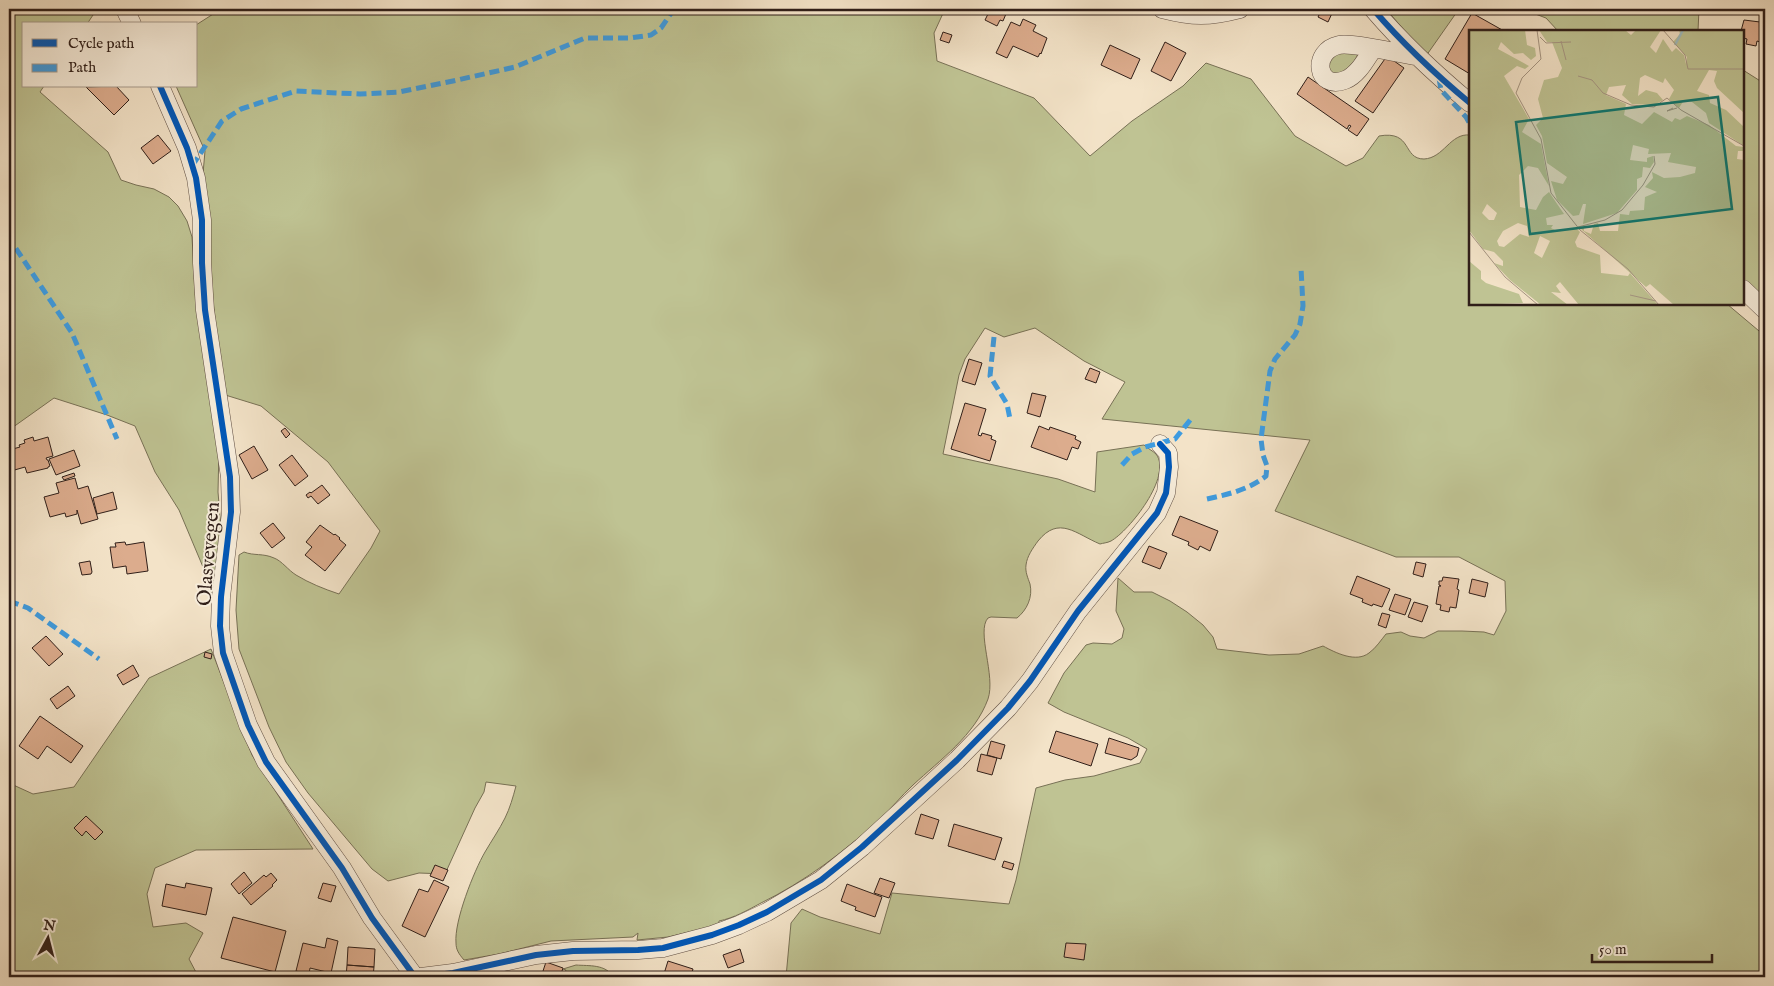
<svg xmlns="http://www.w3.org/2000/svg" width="1774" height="986" font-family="'IM FELL English',serif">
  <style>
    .green { fill: #bfc393; stroke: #787156 }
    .building { fill: #dcac8d; stroke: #301f19 }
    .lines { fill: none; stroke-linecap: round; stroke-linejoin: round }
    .minor-casing { stroke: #615045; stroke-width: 19 }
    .minor { stroke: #f7eddb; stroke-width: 18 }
    .quiet { stroke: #3e9bdf; stroke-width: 5; stroke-dasharray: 10 5; stroke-linecap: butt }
    .cycleway-casing { stroke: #f7eddb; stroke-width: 9 }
    .cycleway { stroke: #0057b8; stroke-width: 6 }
    .labels { text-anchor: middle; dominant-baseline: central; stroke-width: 4; stroke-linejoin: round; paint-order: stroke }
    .street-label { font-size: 20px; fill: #301f19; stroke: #f7eddb }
    .inset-river { fill: none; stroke: #a0bcc0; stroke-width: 2.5 }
    .inset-road { fill: none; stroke: #a59582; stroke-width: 1 }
    .view { fill: #0f766e; fill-opacity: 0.15; stroke: #0f766e; stroke-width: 2.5 }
    .inset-edge { fill: none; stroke: #301f19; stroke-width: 2.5 }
  </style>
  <rect width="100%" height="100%" fill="#f3e3c8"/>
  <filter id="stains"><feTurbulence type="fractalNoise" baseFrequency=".004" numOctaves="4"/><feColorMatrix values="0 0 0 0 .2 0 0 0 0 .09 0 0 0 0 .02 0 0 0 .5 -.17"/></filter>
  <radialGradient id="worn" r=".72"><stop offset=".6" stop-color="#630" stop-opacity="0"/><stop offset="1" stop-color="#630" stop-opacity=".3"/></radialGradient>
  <!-- green -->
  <path class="green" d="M9,9H97L87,24H24V86H44L40,92L108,152L121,180L136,185L154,189L169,197L178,206L187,221L192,237L196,305L219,447L218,492L221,528L216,590L210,594L203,567L179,510L155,472L135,426L107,415L54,398L9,430Z
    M221,9H945L934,33L937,61L1034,98L1090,156L1132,121L1183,86L1206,63L1251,79L1295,136L1346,166L1363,158L1379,136C1413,130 1402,159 1424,159C1444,158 1450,133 1470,135V304H1727L1765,336V977H786L791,923L802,909L820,917L880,934L892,893L1009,904L1016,880L1036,788L1065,780L1094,776L1140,763L1147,749L1128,738L1064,712L1048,703L1064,673L1086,645L1093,643L1112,644L1122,638L1124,629L1116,611L1118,578L1134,592H1152L1170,601L1187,612L1203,625L1213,637L1217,649L1269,655L1299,654L1323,646C1336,653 1356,663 1369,653C1376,648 1381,640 1386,634L1401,632L1410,636L1424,638L1438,631H1462L1484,632L1494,635L1506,611L1505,581L1459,557H1396L1275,511L1310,440L1102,419L1125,382L1084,361L1035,328L1004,337L985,328L965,359L959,375L943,454L1058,479L1095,492L1097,452L1144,445C1147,448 1153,451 1156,454C1173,476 1129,531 1111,541C1107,543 1103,543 1100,544C1076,534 1059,515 1038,541C1033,548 1027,556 1026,565C1025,572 1028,578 1030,584C1033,597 1027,610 1017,618L991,617L988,618C976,631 996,676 988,699C975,735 940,760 913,785C901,796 891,809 879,820C844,852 804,882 761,903C748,910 734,918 719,921V925L668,937L637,940L638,933L633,937L551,941L499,954L464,960C459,954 456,950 456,943C454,921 474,871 485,852C492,840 499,830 505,818C510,808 513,797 516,786L486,782L484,792L475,808L445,874L419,873L388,881L372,869L308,793L286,762L269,727L239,649L236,610L239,555L244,552C254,556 263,553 274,558C282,561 288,570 296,575C309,583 324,589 339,594L371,548L380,531L328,462L261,406L222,394L202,185L205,151L176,86H196V25Z
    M1386,9H1459L1426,56Z
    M1522,9H1699L1698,31H1558L1546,18Z
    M1334,52L1358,53C1356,62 1348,67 1341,74L1330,73L1327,64Z
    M1743,70L1765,84V304L1743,284Z
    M211,649L252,755L313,849L196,850L155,868L147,894L153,927L186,923L203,933L189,959L198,976L201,977H9V783L33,794L74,787L149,678Z
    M576,965C589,966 606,964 613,977H563L566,970L563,969Z"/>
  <!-- building -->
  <path class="building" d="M976,9H1008L1003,21L1000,20L997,26L985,20L988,14Z
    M1305,9H1334L1328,22L1318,17L1319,15Z
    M1744,9H1754L1752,14L1744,13Z
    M1472,13L1504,31H1470V74L1445,59Z
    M1023,19L1036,25L1033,31L1047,38L1041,54L1040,53L1038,57L1013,46L1007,58L996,53L1011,22L1020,26Z
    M1744,20L1760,22L1765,28L1763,43L1757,41L1756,46L1746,44L1747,39L1743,38V31H1741Z
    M943,32L952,35L949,43L940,40Z
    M1165,42L1186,53L1171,81L1151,71Z
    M1110,45L1140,59L1131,79L1101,65Z
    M1387,56L1404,68L1373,113L1355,101Z
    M1308,77L1369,119L1357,136L1348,130L1351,126L1349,125L1347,129L1297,94Z
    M116,86L129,100L114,115L86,87Z
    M158,135L171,151L153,164L141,148Z
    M969,359L982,363L975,385L962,381Z
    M1090,368L1100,372L1096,383L1085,379Z
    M1032,393L1046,396L1040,417L1027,413Z
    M965,403L986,409L978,435L981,436L982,433L992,436L991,439L996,441L990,461L951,449Z
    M1039,426L1049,430L1050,427L1076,436L1075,439L1081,442L1078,449L1072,447L1067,460L1031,447Z
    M285,428L290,434L286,438L281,431Z
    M33,437L34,441L48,437L53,456L46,458L47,460H48L50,466L48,467V468L27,473L25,467L11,471L9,461V450L20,447L19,445L25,443L24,440Z
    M254,446L268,470L252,479L239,455Z
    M74,450L80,466L56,475L49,459Z
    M292,455L308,476L295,486L279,465Z
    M74,473L75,476L64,480L62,477Z
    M75,478L78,489L88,486L98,519L81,524L77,510V514L66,517L65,513L50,517L44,497L59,493L56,483Z
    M322,485L330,495L318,504L311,496L308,498L306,495L310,492L311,493Z
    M113,492L117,509L97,514L93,498Z
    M1180,516L1218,531L1210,551L1200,546L1198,550L1188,545L1189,542L1172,535Z
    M273,523L285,538L272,548L260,533Z
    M320,525L334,535L335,534L340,538L339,539L346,545L325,571L305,555L312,547L306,542Z
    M125,542L126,545L144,542L148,571L127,574L126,566L113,568L110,547H116L115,543Z
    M1149,546L1167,553L1160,569L1142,562Z
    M90,561L92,572L91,574L82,575L79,563Z
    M1416,562L1426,564L1423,577L1413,574Z
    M1357,576L1390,589L1382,607L1373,604L1372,606L1362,602L1363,599L1350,594Z
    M1443,577L1459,579L1457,589L1459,590L1456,608L1450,607L1449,612L1440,610L1441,605L1436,604L1439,586H1441L1439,585V581H1442Z
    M1472,579L1488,583L1485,597L1469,593Z
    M1395,594L1411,599L1405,615L1389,610Z
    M1414,602L1428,606L1422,622L1408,617Z
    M1382,613L1390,615L1386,628L1378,625Z
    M46,636L63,654L49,666L32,648Z
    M205,652L212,654L211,659L204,657Z
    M133,665L139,676L123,685L117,675Z
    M68,686L75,696L57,709L50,699Z
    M40,716L83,746L71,763L47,746L38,759L19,746Z
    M1056,731L1098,744L1091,766L1049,752Z
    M1109,738L1139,748L1137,756L1131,760L1105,753Z
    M991,741L1005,745L1001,759L987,755Z
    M981,754L997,758L992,775L977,771Z
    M921,814L939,820L933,839L915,834Z
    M86,816L103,832L95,840L86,831L82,836L74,828Z
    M954,824L1002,838L995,860L948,846Z
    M1004,861L1014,864L1012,870L1002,867Z
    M435,865L448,870L443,881L430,876Z
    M244,872L252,883L239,894L231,884Z
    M271,873L277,880L272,885L273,886L251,905L242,894L264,875L266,877Z
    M880,878L895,883L889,898L874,893Z
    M434,880L449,887L425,937L402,926L419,889L428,892Z
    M186,883L212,888L206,915L162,906L166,884L185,888Z
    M323,883L336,886L331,902L318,898Z
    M847,884L882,897L875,917L855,910L856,907L841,901Z
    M233,917L286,931L275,972L221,958Z
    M327,938L338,941L331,973L310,968L309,974L296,971L303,943L325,948Z
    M1066,943L1086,944L1084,960L1064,957Z
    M348,947L375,949L374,967L347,965Z
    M740,949L744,962L728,968L723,955Z
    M668,961L693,969L691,976L695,977H663Z
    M546,962L563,968L560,977H541Z
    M347,965L374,967L373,977H346Z"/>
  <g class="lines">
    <!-- minor casing -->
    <g class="minor-casing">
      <path id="minor" d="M125,9L132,24
        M1162,9C1193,17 1209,17 1240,9
        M1373,9C1403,44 1435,74 1470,103
        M1373,49C1366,59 1358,75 1345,80C1316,91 1311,51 1339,45C1352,42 1400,54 1416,56
        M160,86L187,148L196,178L202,220V263L205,310L230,477L231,512L221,597L220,626L223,653L248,725L266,762L342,868L372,918L415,977
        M1743,289L1765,310
        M421,977L453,973L536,955L573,951L638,950L663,948L712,935L739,925L767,912L821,880L862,847L957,760L1008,708L1030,681L1078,611L1157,513L1166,493L1169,467L1168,453L1160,444"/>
    </g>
    <!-- minor -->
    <use href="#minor" class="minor"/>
    <!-- quiet -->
    <path class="quiet" d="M1439,78L1441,90L1466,117L1470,124
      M192,166L222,121L241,109L296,91L360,94L399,92L453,81L515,67L585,38H630L651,35L661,28L674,9
      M9,235L13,244L72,333L117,439
      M994,337L990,376L1007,404L1010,419
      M1122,465L1132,454L1145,447L1175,439L1191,419
      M1207,499C1229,494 1248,490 1266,476L1267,466L1263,455L1261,439L1270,371L1275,359L1295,335L1300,324L1303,306L1301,268
      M9,601L28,608L99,659
      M268,975L271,977
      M391,977L395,972"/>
    <!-- cycleway casing -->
    <g class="cycleway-casing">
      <path id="cycleway" d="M1373,9C1403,44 1435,74 1470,103
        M160,86L187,148L196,178L202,220V263L205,310L230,477L231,512L221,597L220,626L223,653L248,725L266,762L342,868L372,918L415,977
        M421,977L453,973L536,955L573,951L638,950L663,948L712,935L739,925L767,912L821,880L862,847L957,760L1008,708L1030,681L1078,611L1157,513L1166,493L1169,467L1168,453L1160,444"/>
    </g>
    <!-- cycleway -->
    <use href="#cycleway" class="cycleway"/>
  </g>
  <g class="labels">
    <!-- street labels -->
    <g class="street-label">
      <text transform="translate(209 554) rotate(-85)">Olasvevegen</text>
    </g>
  </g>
  <!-- overview -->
  <g transform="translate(1469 30)">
    <rect width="275" height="275" fill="#f3e3c8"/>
    <path d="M0,0H56L58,15L66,18L67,26L62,30L54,23L45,24L32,12L29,19L60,36L56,39L48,36L35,46L60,89L53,102L72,114L80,156L69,138L59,136L50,145L51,177L67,180L74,167L80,162L95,184L77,188L78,195H84L82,198L88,201L107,198L111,202L106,212L108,217L131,225L132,243L159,246L161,243L189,275H110L91,252L87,256L92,263L82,262L99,275H72L41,250L25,233L34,236V231L25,222L14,219L0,200ZM18,174L28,183L25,190H20L13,183ZM49,193L58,196L60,207L51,204L35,217L30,216L28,211L34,201ZM71,206L81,211L73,228L65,223ZM70,0H156L162,5L167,0H192L181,17L187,23L194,9L203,22L207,18L215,25L217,34L218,27L204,12L211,4L210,0H275V83L248,58L245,51L248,41L240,40L228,61L240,65L241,73L257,80L275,97V116L240,93L237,83L223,72L215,70L210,78L200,69L205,60L196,48L194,53L176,45L171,48L169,66L177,60L188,63L194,70L186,75L163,74L153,65L157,55L140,57L137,65L157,74L155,85L173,94L185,82L203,92L206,88L211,90L218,86L240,95L267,116L275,117V121H269L268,129L275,130V275H205L181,254L177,257L111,198L115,197V201L122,204L125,194L129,193L131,201H149L151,184L160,185L161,181L175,180L176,167L188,162L176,157L184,148L183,142L195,148L211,147L226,143L227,137L199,132L202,123L179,124L180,119L164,115L161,130L178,132V128L184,126L185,132L181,138L174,137L173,147L168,149V160L148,183L114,194L117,174H114L110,185L104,186L88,170L82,151L94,154L98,147L78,133L73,106L67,95L74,88L69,69L75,50L89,47L93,38L83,12H78ZM0,231L12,241V249L17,253L50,264L54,273L0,275Z" fill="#bfc393" fill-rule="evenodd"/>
    <path class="inset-river" d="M206,15L214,0"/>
    <path class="inset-road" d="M68,0L72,29L53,48L47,63L72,109L82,163L111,200L159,239L190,275M194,0L216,25L219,39H275M71,7L77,13L102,12M92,11L97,30M109,46L123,50L134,63L162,75L185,77L198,68L212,80L275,116M204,78L198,81L208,78M109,197L136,190L153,180L174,155L186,134L185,126M0,202L36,247L69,275M161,265L187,271"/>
    <path class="view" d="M249,67L263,179L61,204L47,92Z"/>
    <rect width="275" height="275" class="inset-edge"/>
  </g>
  <!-- margin -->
  <rect width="1774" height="986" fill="none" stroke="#f3e3c8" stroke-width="30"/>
  <rect x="10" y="10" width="1754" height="966" fill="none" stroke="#301f19" stroke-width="2.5"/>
  <rect x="15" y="15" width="1744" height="956" fill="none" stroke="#301f19"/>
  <!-- legend -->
  <rect x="22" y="22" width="175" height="65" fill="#f7eddb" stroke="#a79b8d"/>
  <rect x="32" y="39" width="25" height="8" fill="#0057b8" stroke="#a79b8d"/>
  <text x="68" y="48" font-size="15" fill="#301f19">Cycle path</text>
  <rect x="32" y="64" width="25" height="8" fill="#3e9bdf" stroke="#a79b8d"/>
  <text x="68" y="72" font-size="15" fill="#301f19">Path</text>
  <!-- north arrow -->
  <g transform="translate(48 938) rotate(7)" stroke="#f7eddb" stroke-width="4" paint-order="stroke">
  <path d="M0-4L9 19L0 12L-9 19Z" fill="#301f19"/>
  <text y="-8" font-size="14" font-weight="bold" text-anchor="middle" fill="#301f19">N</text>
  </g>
  <!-- scale -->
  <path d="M1592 954v8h120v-8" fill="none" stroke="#301f19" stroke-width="2.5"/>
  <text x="1599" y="954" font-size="15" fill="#301f19" stroke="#f7eddb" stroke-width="4" paint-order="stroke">50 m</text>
  <rect width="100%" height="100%" filter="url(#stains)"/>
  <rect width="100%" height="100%" fill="url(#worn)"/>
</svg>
